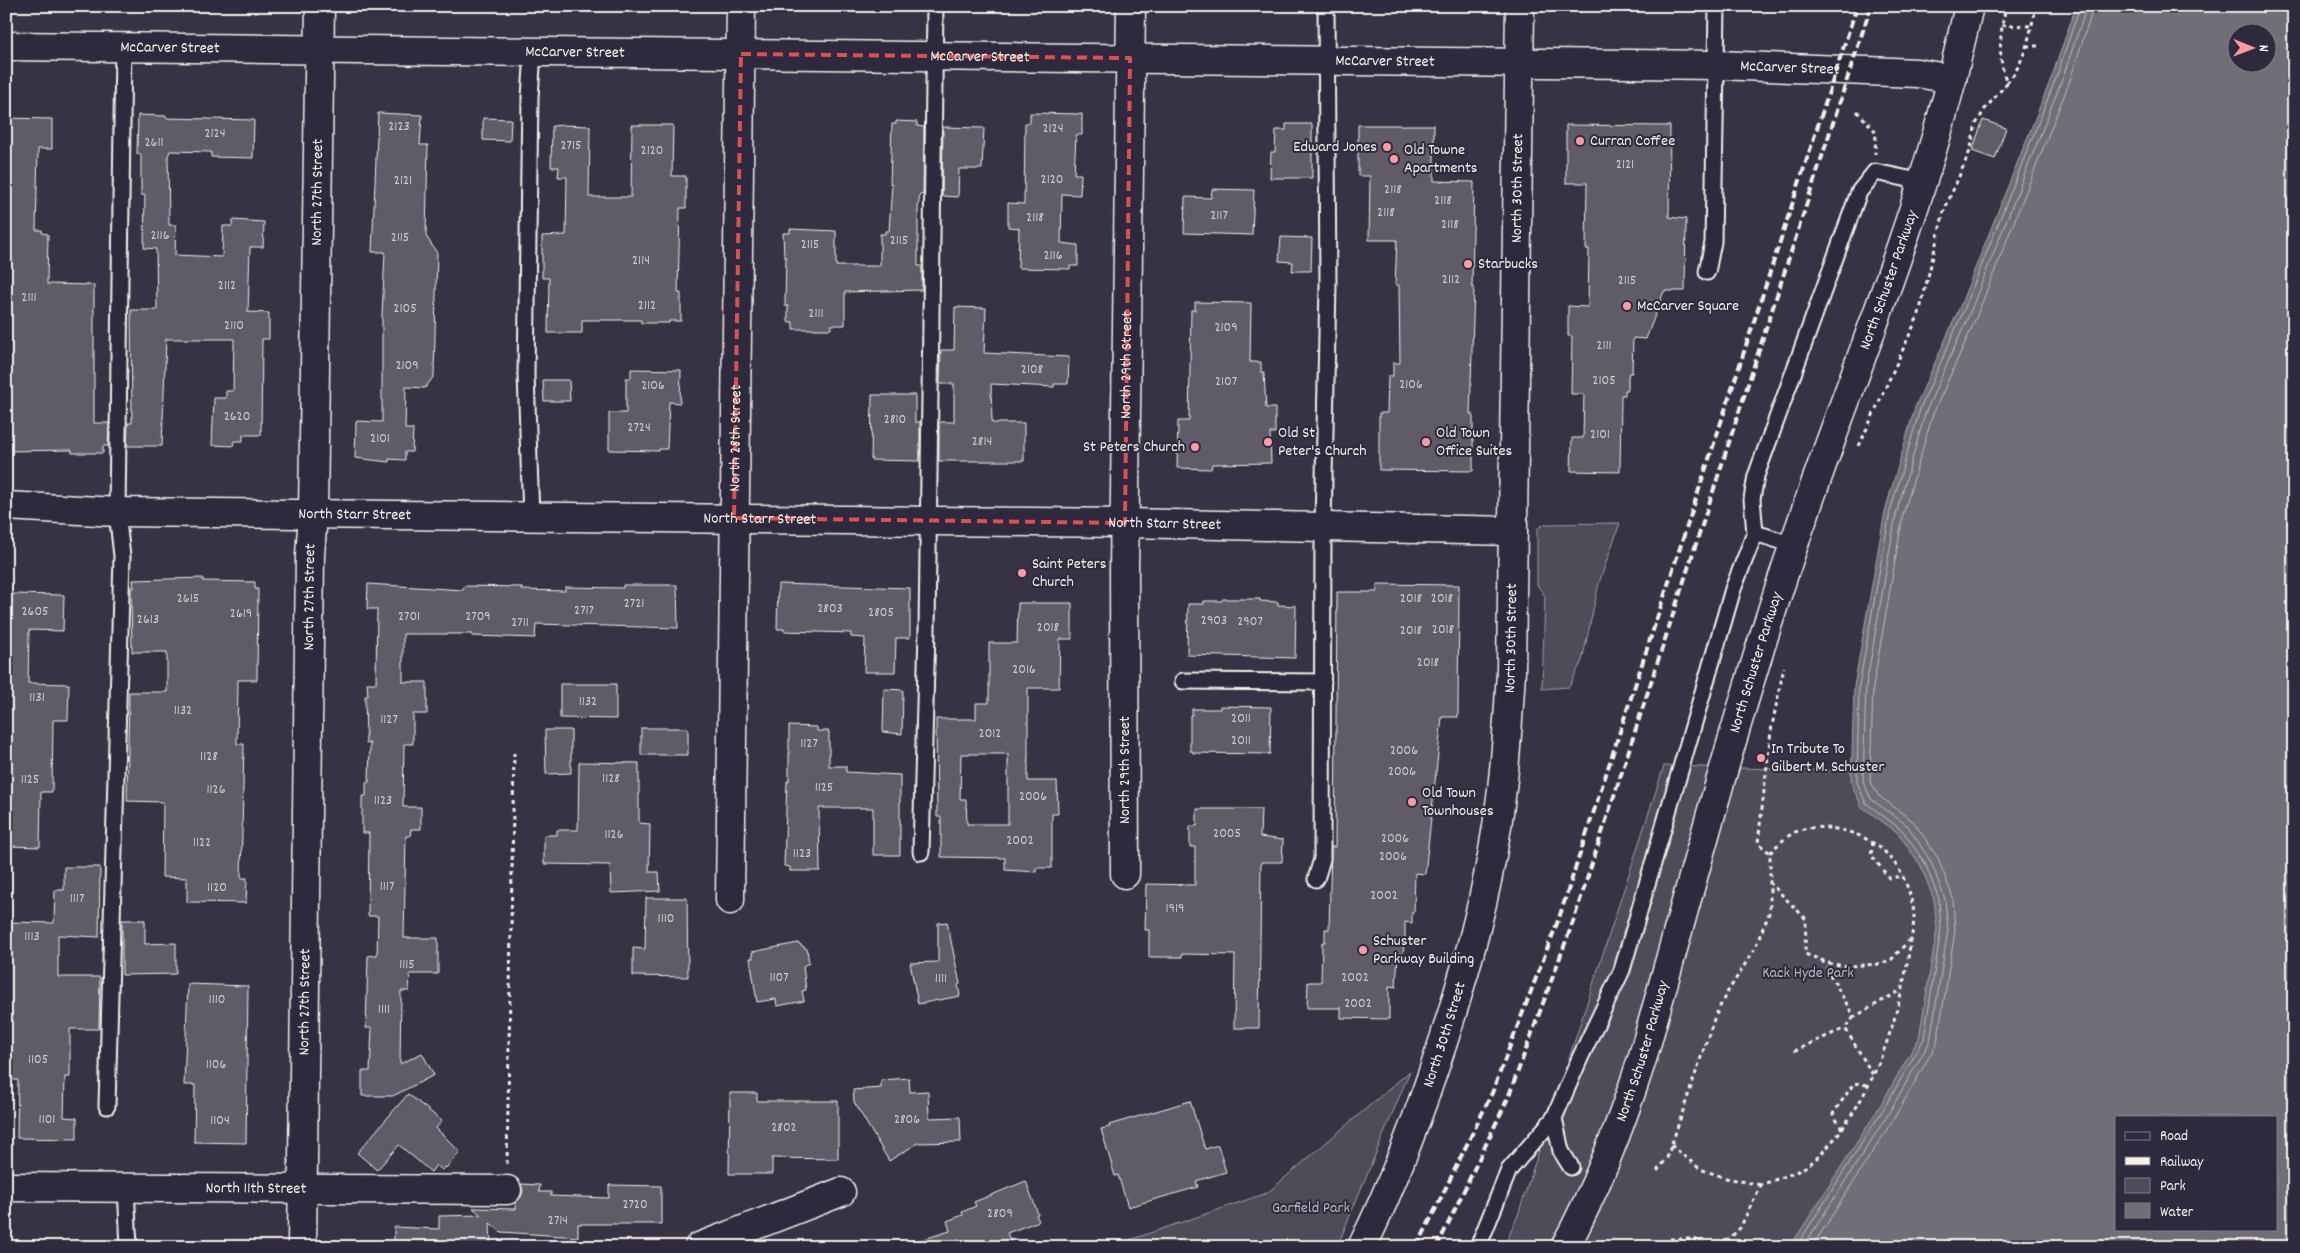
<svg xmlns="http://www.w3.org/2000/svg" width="2300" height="1253" font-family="Dekko,sans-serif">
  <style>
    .green { fill: #504b59; stroke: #a29ea0 }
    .water { fill: #726e77; stroke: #a6a2a4; fill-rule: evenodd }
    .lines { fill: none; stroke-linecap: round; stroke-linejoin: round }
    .shore { stroke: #c0bdbb; stroke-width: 1 }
    .building { fill: #5f5c67; stroke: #f4f1e8; fill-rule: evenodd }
    .service-casing { stroke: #f4f1e8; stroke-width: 19 }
    .minor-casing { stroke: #f4f1e8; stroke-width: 31 }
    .tertiary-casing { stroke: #f4f1e8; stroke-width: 31 }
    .secondary-casing { stroke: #f4f1e8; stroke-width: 31 }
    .primary-casing { stroke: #f4f1e8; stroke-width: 31 }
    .trunk-casing { stroke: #f4f1e8; stroke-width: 31 }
    .path { stroke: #f4f1e8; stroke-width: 3; stroke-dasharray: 4 4; stroke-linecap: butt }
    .service { stroke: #2f2a3d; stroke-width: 15 }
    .minor { stroke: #2f2a3d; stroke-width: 28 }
    .tertiary { stroke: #2f2a3d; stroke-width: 28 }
    .secondary { stroke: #2f2a3d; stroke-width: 28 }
    .primary { stroke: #2f2a3d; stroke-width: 28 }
    .trunk { stroke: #2f2a3d; stroke-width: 28 }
    .rail { stroke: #f4f1e8; stroke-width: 4; stroke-dasharray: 8 4; stroke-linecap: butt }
    .marked { fill: none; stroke: #dc504e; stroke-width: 4; stroke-dasharray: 10 6; stroke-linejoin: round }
    .poi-dot { fill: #ff9aa2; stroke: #2f2a3d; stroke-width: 2 }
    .labels { text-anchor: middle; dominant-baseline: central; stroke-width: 4; stroke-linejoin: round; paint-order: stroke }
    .number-label { font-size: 14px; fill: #cfccc8 }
    .street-label { font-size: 16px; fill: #f4f1e8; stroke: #2f2a3d }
    .poi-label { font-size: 16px; fill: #f4f1e8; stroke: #2f2a3d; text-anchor: start }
    .park-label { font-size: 16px; fill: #bbb7b6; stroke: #2f2a3d }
  </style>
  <rect width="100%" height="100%" fill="#373244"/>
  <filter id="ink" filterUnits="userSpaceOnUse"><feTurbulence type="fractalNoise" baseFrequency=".02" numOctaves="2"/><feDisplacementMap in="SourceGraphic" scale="10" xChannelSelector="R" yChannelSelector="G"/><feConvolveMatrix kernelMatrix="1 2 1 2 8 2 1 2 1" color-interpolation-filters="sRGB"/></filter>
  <g filter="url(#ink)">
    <!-- green -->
    <path class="green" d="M1620,523L1599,583L1582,661L1569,687L1542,689L1545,596L1537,585V529L1544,524Z
      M1664,766L2118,778L1900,1247H1504L1518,1215Z
      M1410,1071L1337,1247H1109L1267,1193Z"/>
    <!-- water -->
    <path class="water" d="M2076,6H2294V1247H1790L1880,1106L1919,1038L1937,929L1934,900L1921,866L1898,833L1862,807L1851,783L1854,686L1885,511L1915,407L1958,311L2052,76ZM2238,32H2268V62H2238ZM2116,1117H2276V1229H2116Z"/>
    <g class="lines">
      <!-- shore -->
      <path class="shore" d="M1796,1247L1884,1108L1924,1039L1941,929L1939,899L1925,863L1902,830L1866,803L1857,782L1859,686L1890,512L1920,409L1963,312L2056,78L2080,6
        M1803,1247L1890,1111L1930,1041L1948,930L1945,899L1931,862L1908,826L1871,799L1863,781L1866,686L1896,514L1926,411L1969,315L2062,80L2087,6
        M1812,1247L1896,1115L1937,1043L1955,931L1953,898L1938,858L1914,822L1878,795L1870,780L1873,687L1903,515L1933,414L1976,318L2069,83L2094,6"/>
    </g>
    <!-- building -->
    <path class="building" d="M378,113L422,115L420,145H428L426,236L437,253L434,376L425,388L406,387L405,429H413L412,452H405V460L389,459V462L355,458L356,421L382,422V315L385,252H372Z
      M1030,113L1082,114V135H1076L1074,174H1081L1080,195L1062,194L1061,243L1078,245V266H1070V269L1018,268L1019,228L1008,227V203L1024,204L1025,123H1030Z
      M138,115L166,116V118L254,120L253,158L211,157V152L170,151L168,156L169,225H176L175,255L222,257L223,226H232L233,220L264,222L263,247H250L248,312L269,313V339H262L261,435H243V441H234L233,446L212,445L214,398H226V391H233L234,339H166L162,446H127L128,423H132L131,310H157L156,249L144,248L145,195H141V154H137Z
      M6,118L52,119V149H38L36,230H42V233L48,234L47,284L94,285V423H109L108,446H103V453H72V450L6,451Z
      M483,118L511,119L510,141L483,140Z
      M1983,120L2006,128L1995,159L1972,151Z
      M896,121L917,122V126L924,127L923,195L920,194L918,209V266H922V290L845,292V325H831V329H793V322H788V306H785L786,257H784L783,233H790V229L836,231V266H880V234H885V231H889L892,184H890L892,124H896Z
      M1286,124H1312V178H1270L1271,152H1275L1276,130H1286Z
      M563,125L590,126L589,197H631L632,125H673L672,176H686V208H680L678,293H681V321H669V323H641V320H582V333H548L549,278H542V236L566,235L567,177H558L559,167H551L552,126Z
      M1358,125H1434V181L1474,182L1472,287H1474L1470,414H1473V471L1379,470V413H1387L1388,376H1393V363H1400L1399,285H1395L1397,240H1369L1370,176H1358Z
      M1566,125L1670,126L1669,217L1686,219L1685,291H1664L1646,339L1633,338L1632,373H1629L1628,377V390H1625V395H1621L1620,472L1571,471L1572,438H1583L1584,394H1571L1572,336H1568V306L1588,307L1589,249H1586L1587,183H1566Z
      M943,127L984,128L982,169H959L958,197L942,196Z
      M1212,189L1254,190L1252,235L1184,233L1185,197L1211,198Z
      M1281,237L1312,238L1311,271H1292L1293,262L1279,261Z
      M1195,302L1251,303L1250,362H1261V372H1264L1266,408H1275V433H1270L1271,463L1212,464L1211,469L1177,468L1178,421H1189L1191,310H1195Z
      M955,307L986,308L984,353L1069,357L1068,384H1054V387L991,384L992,423H1024V461H939V422H954V384H940L941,350H954Z
      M631,369L681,370L680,403L669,402L667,449H659V451L609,450V413H626V378H631Z
      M543,380H569L570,401H544Z
      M872,395H915V422H920V461L871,460Z
      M203,578V581L255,582V589H258L257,680H238L237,744H244L241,878H247L246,903L187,902V878L162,877L163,802L127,801L129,692H167V652H132L131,588H134L133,580Z
      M368,584L463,590L464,586L522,587L521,590L565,591V587L623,588V585H677L678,628L536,624L535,638L472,636V634H403V682H427V714H413V744H404L403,807H421V829H411L410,836H406L404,938H438V974H410L409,991H401L400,1064L422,1053L434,1075L393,1096H362V1071H370L372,1028H366L368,956L377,955L378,916H368L369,833H362V796H366V782H369L370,743L366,744L365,696H368L367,683H376L377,609H367Z
      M778,584L910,588V638H896L895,672H864L865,638L851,637V633L784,631V629H777Z
      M1377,584L1459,585L1458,717H1442L1425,874L1415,873L1414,912H1412V923L1405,922V945H1404L1403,954H1398L1396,987L1389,986V1019L1341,1018V1008H1307L1308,982H1321L1322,942H1325V929H1329L1331,847H1335L1337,592H1377Z
      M10,594L64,595L63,631L29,630L28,683L69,684L68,720H53L52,792H41L40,847L6,846L8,760H6V665Z
      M1223,599H1260V601L1278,602V605L1296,606L1295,658L1187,655L1188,604H1204V601H1222Z
      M1018,603H1072V639H1060L1059,688H1028V781H1057L1058,814H1052V868H1036V872L1005,870V858L941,857V817H937L936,719H976V703H989V643H1017ZM961,754H1008V824H967L966,799H960Z
      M560,684H616V719L560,718Z
      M884,689L903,690L902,734L883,732Z
      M1220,706L1271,707L1270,754L1193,753V751H1190V715H1192V709H1220Z
      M789,726L817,727V731H829V766H846V772L900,775V855H873V808H819L820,871H790V867L784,866L787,781H789Z
      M641,728H688V755H641Z
      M545,730H571V773L546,774Z
      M579,762L639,763V823L650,824L649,872H659L660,891L611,893L610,865L544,864V835H557V830H578Z
      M1197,809H1261L1260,837L1283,840L1282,862H1261L1259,1028H1234L1235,955L1182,954V957H1149V930H1145L1146,884L1195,885V847H1190V826H1197Z
      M64,867H100L99,937L58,935V977H100L99,1029H70V1077H65L64,1117L77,1118V1139L17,1138L18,1080H6V922L54,923L55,890H64Z
      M646,898H687L688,977L633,976V948L645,949Z
      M122,920H145V944L176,943V974L122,975Z
      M947,922L960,984L958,985L960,996L918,1004L910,963L938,962V923Z
      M798,943L807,949L809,963L803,966L806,990L802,991L804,1001L777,1006L776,999L757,1002L750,958H753L752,952Z
      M188,984L248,986L246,1143L194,1142L195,1085H184Z
      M909,1078L910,1092L928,1091L929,1118L960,1117L961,1142L918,1143L889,1161L854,1102L853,1090L881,1088V1080Z
      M730,1093H757V1101H838V1159L772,1158V1174H729Z
      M408,1094L442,1121L436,1128L460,1152L446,1168L445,1167L442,1170L436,1165L431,1172L399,1145L377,1170L357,1153Z
      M1190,1101L1205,1149L1218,1145L1226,1172L1196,1181L1198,1187L1128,1207L1118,1175L1115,1176L1101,1129L1110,1127L1109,1125Z
      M1026,1181L1038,1214L1036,1215L1039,1221L1007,1233L1013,1247H914V1242L950,1231L947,1221L963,1215L962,1212L976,1206L974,1202Z
      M521,1184L540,1185L539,1192H551V1196L609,1198V1185L661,1186V1224H578V1237L501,1232L490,1223L491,1247H394V1227L439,1229V1216L481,1215L473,1208L516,1209V1202L521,1197L523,1191Z"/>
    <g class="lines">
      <!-- service casing -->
      <g class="service-casing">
        <path id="service" d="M1707,272L1713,242L1717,6
          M531,516L526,375L530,97L533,52
          M1755,533L1794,545
          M1183,681L1323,682
          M921,852L927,630L935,6
          M1316,879L1322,859L1323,527L1328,285L1326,6
          M107,1106L122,556L117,512L123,46
          M1571,1167L1561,1151L1554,1118L1580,1058L1622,970L1733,589L1755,533L1752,499L1756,476L1859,192L1875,172L1923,182
          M126,1188L129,1247
          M1478,1247L1509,1170L1554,1118"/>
      </g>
      <!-- minor casing -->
      <g class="minor-casing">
        <g id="minor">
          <path id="s1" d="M6,506L117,512L1125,523L1513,531"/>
          <path id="s2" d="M1125,874L1124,573L1131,6"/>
          <path id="s3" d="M730,900L741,6"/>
          <path id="s4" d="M6,1187L507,1190"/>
          <path id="s5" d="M302,1247L310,555L313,514L320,6"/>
          <path d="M699,1247L841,1192"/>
        </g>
      </g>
      <!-- tertiary casing -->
      <g class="tertiary-casing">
        <g id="tertiary">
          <path id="s6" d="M6,46L1717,65L1917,73L1952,79"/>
        </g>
      </g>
      <!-- secondary casing -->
      <g class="secondary-casing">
        <g id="secondary">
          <path id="s7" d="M1362,1247C1395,1180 1421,1110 1444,1039C1466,969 1486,899 1497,826C1505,775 1508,723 1511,671L1520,6"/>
        </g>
      </g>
      <!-- primary casing -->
      <g class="primary-casing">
        <path id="primary" d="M1952,79L1969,6"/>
      </g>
      <!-- trunk casing -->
      <g class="trunk-casing">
        <g id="trunk">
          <path id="s8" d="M1565,1247C1598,1186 1622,1122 1643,1056C1691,886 1736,715 1793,547C1846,391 1911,239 1952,79"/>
        </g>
      </g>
      <!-- path -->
      <path class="path" d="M2002,25L2031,26
        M2026,46H2038
        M2007,83C2025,62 2029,37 2035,11L2038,6
        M1857,111L1876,132L1875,154
        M1859,446L1919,314L1944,211L1970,151L1976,124L1985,109L2007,83C1997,56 2000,34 2006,6
        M1873,842L1871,855L1889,878L1903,876
        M1769,882L1806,919L1805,954L1832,964L1848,966L1881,964L1892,959L1911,938
        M1822,960L1854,1017L1901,990
        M1854,1017L1845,1028L1873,1075
        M1794,1051L1845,1028
        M1842,1129L1833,1114L1854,1083L1868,1085
        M1671,1145L1700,1169L1726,1178L1761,1185
        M507,1164L514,753
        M1657,1171L1667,1158L1714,1019L1725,996L1754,950L1770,911V853L1758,843L1771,731L1784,667
        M1670,1239H1694L1710,1247
        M1721,1247L1740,1228L1761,1185C1783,1176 1800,1174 1818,1157C1871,1104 1898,1024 1909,952C1911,938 1916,920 1913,907C1904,864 1880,837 1836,829C1804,824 1791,830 1770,853"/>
      <!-- service -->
      <use href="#service" class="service"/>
      <!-- minor -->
      <use href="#minor" class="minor"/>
      <!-- tertiary -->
      <use href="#tertiary" class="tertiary"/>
      <!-- secondary -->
      <use href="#secondary" class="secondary"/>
      <!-- primary -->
      <use href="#primary" class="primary"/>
      <!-- trunk -->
      <use href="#trunk" class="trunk"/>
      <!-- rail -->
      <path class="rail" d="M1417,1247L1492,1093L1559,918L1857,6
        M1437,1247L1508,1098L1573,922L1871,6"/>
    </g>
  </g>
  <!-- marked area -->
  <path class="marked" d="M741,54L1130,58L1125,523L734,518Z"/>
  <!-- markers -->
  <g class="poi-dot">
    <circle cx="1580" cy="141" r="5"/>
    <circle cx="1387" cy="147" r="5"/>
    <circle cx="1394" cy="159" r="5"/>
    <circle cx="1468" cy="264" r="5"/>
    <circle cx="1627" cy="306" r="5"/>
    <circle cx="1268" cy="442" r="5"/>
    <circle cx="1426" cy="442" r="5"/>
    <circle cx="1195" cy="447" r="5"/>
    <circle cx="1022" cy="573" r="5"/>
    <circle cx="1761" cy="758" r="5"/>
    <circle cx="1412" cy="802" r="5"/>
    <circle cx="1363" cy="950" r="5"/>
  </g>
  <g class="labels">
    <!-- number labels -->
    <g class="number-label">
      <text x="399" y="127">2123</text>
      <text x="1053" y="129">2124</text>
      <text x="215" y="134">2124</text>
      <text x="154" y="143">2611</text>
      <text x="571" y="146">2715</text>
      <text x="652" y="151">2120</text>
      <text x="1625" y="165">2121</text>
      <text x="1052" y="180">2120</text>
      <text x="403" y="181">2121</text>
      <text x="1393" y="190">2118</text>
      <text x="1443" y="201">2118</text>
      <text x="1386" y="213">2118</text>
      <text x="1219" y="216">2117</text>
      <text x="1035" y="218">2118</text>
      <text x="1450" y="225">2118</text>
      <text x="160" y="236">2116</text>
      <text x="400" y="238">2115</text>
      <text x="899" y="241">2115</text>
      <text x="810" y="245">2115</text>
      <text x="1053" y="256">2116</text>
      <text x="641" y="261">2114</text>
      <text x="1451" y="280">2112</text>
      <text x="1627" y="281">2115</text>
      <text x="227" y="286">2112</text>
      <text x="29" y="298">2111</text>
      <text x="647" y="306">2112</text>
      <text x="405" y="309">2105</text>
      <text x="816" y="314">2111</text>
      <text x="234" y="326">2110</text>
      <text x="1226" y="328">2109</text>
      <text x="1604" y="346">2111</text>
      <text x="407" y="366">2109</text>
      <text x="1032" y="370">2108</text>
      <text x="1604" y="381">2105</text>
      <text x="1226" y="382">2107</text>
      <text x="1411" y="385">2106</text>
      <text x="653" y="386">2106</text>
      <text x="237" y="417">2620</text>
      <text x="895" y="420">2810</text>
      <text x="639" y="428">2724</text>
      <text x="1600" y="435">2101</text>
      <text x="380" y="439">2101</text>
      <text x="982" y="442">2814</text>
      <text x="188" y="599">2615</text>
      <text x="1411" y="599">2018</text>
      <text x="1442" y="599">2018</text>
      <text x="634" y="604">2721</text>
      <text x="830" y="609">2803</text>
      <text x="584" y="611">2717</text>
      <text x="35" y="612">2605</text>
      <text x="881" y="613">2805</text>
      <text x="241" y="614">2619</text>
      <text x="409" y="617">2701</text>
      <text x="478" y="617">2709</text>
      <text x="148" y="620">2613</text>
      <text x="1214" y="621">2903</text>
      <text x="1250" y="622">2907</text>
      <text x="520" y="623">2711</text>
      <text x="1048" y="628">2018</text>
      <text x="1443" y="630">2018</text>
      <text x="1411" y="631">2018</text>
      <text x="1428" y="663">2018</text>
      <text x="1024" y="670">2016</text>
      <text x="37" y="698">1131</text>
      <text x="588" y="702">1132</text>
      <text x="183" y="711">1132</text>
      <text x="1241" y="719">2011</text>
      <text x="389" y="720">1127</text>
      <text x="990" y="734">2012</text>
      <text x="1241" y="741">2011</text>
      <text x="809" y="744">1127</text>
      <text x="1404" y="751">2006</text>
      <text x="209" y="757">1128</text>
      <text x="1402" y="772">2006</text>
      <text x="611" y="779">1128</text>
      <text x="30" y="780">1125</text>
      <text x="824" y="788">1125</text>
      <text x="216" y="790">1126</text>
      <text x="1033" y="797">2006</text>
      <text x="383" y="801">1123</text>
      <text x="1227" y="834">2005</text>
      <text x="614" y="835">1126</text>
      <text x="1395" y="839">2006</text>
      <text x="1020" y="841">2002</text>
      <text x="202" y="843">1122</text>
      <text x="802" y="854">1123</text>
      <text x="1393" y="857">2006</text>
      <text x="387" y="887">1117</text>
      <text x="217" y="888">1120</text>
      <text x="1384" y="896">2002</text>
      <text x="77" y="899">1117</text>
      <text x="1175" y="909">1919</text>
      <text x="666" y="919">1110</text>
      <text x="32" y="937">1113</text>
      <text x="407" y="965">1115</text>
      <text x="779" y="978">1107</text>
      <text x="1355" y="978">2002</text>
      <text x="941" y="979">1111</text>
      <text x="217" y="1000">1110</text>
      <text x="1358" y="1004">2002</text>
      <text x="384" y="1010">1111</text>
      <text x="38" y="1060">1105</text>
      <text x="216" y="1065">1106</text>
      <text x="47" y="1120">1101</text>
      <text x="907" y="1120">2806</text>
      <text x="220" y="1121">1104</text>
      <text x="784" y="1128">2802</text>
      <text x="635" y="1205">2720</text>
      <text x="1000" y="1214">2809</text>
      <text x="558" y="1221">2714</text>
    </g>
    <!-- street labels -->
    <g class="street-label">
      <text stroke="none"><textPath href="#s6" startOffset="164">McCarver Street</textPath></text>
      <text stroke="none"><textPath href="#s6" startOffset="569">McCarver Street</textPath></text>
      <text stroke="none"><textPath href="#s6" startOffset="974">McCarver Street</textPath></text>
      <text stroke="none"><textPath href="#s6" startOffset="1379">McCarver Street</textPath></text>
      <text stroke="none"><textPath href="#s6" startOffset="1784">McCarver Street</textPath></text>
      <text stroke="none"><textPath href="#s7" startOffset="1082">North 30th Street</textPath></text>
      <text stroke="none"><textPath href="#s5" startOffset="1055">North 27th Street</textPath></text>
      <text stroke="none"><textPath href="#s8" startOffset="1021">North Schuster Parkway</textPath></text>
      <text stroke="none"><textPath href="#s2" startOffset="509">North 29th Street</textPath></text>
      <text stroke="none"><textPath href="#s3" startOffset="462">North 28th Street</textPath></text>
      <text stroke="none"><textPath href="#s1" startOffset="349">North Starr Street</textPath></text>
      <text stroke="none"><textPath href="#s1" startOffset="754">North Starr Street</textPath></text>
      <text stroke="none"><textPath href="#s1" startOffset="1159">North Starr Street</textPath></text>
      <text stroke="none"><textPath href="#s5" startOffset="650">North 27th Street</textPath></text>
      <text stroke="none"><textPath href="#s7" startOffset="632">North 30th Street</textPath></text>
      <text stroke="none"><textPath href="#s8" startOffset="616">North Schuster Parkway</textPath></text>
      <text transform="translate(1125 770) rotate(-90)">North 29th Street</text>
      <text stroke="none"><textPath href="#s5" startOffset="245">North 27th Street</textPath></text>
      <text stroke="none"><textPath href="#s7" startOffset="228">North 30th Street</textPath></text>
      <text stroke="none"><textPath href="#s8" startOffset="211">North Schuster Parkway</textPath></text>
      <text stroke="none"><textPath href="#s4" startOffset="250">North 11th Street</textPath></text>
    </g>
    <!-- poi labels -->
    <g class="poi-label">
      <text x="1590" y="141">Curran Coffee</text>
      <text x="1377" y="147" text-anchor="end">Edward Jones</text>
      <text x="1404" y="150">Old Towne<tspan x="1404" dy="18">Apartments</tspan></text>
      <text x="1478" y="264">Starbucks</text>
      <text x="1637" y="306">McCarver Square</text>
      <text x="1278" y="433">Old St<tspan x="1278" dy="18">Peter's Church</tspan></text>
      <text x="1436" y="433">Old Town<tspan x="1436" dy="18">Office Suites</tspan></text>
      <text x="1185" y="447" text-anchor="end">St Peters Church</text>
      <text x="1032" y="564">Saint Peters<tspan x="1032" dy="18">Church</tspan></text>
      <text x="1771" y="749">In Tribute To<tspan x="1771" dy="18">Gilbert M. Schuster</tspan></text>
      <text x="1422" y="793">Old Town<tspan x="1422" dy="18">Townhouses</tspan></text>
      <text x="1373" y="941">Schuster<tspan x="1373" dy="18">Parkway Building</tspan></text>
    </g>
    <!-- park labels -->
    <g class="park-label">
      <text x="1808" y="973">Kack Hyde Park</text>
      <text x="1311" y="1208">Garfield Park</text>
    </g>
  </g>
  <!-- margin -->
  <rect width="2300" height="1253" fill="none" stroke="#2f2a3d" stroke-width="25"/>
  <rect x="12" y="12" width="2275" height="1228" fill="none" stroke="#f4f1e8" stroke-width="2" filter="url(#ink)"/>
  <!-- legend -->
  <rect x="2115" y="1116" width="162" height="115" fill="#2f2a3d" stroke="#7e7a81"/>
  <rect x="2125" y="1132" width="25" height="8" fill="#2f2a3d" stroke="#7e7a81"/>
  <text x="2160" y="1140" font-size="15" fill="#f4f1e8">Road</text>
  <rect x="2125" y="1157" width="25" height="8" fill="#f4f1e8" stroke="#7e7a81"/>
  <text x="2160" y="1166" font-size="15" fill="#f4f1e8">Railway</text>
  <rect x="2125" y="1178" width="25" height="15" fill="#504b59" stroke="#7e7a81"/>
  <text x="2160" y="1190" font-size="15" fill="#f4f1e8">Park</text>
  <rect x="2125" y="1203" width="25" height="15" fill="#726e77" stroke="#7e7a81"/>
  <text x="2160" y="1216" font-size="15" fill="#f4f1e8">Water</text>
  <!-- north arrow -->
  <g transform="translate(2252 48) rotate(91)"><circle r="24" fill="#2f2a3d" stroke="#7e7a81"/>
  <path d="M0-4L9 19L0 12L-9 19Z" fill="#ff9aa2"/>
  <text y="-8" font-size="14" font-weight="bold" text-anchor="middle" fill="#f4f1e8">N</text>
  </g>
</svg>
